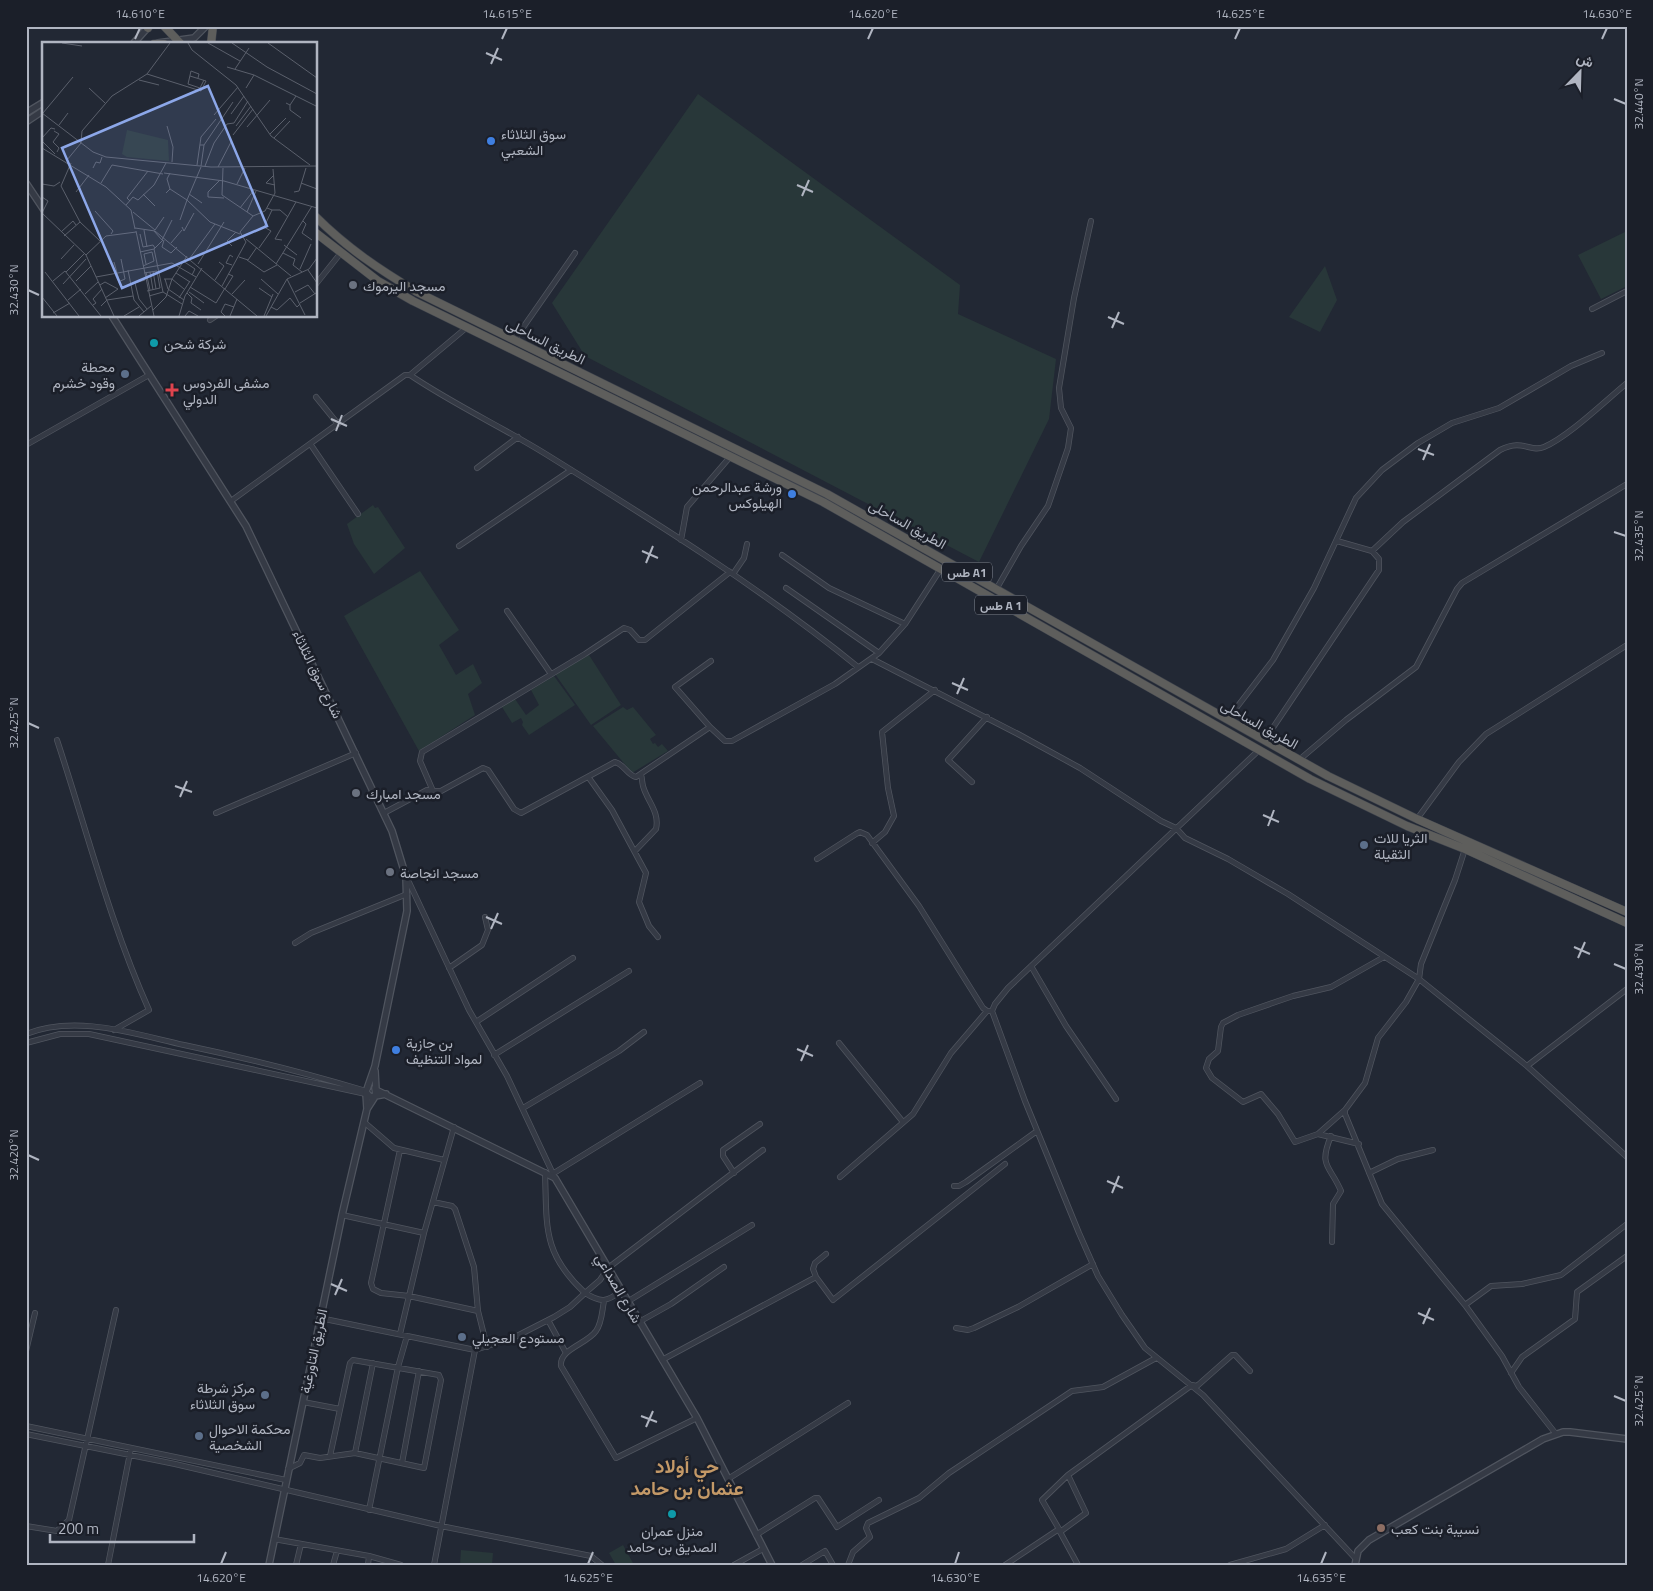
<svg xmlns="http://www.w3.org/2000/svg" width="1653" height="1591" font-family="'Titillium Web',Vazirmatn,sans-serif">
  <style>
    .green { fill: #283739 }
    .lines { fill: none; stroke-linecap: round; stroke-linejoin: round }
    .minor-casing { stroke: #50555f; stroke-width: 6 }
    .tertiary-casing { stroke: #50555f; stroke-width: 8 }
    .trunk-casing { stroke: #3d424c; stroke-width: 9 }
    .minor { stroke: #353a45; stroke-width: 4.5 }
    .tertiary { stroke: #353a45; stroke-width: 5.5 }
    .trunk { stroke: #5e5e5c; stroke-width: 8 }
    .ticks { fill: none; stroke: #b0b5c1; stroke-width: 2 }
    .shop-dot { fill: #3f7fe0; stroke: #1b1f29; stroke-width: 2 }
    .worship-dot { fill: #6b7280; stroke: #1b1f29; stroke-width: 2 }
    .culture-dot { fill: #0f9aa8; stroke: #1b1f29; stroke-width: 2 }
    .service-dot { fill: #5c6f8a; stroke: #1b1f29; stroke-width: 2 }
    .health-dot { fill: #e0444e; stroke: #1b1f29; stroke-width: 2 }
    .education-dot { fill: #8d6e63; stroke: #1b1f29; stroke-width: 2 }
    .labels { text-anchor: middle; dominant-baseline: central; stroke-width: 5; stroke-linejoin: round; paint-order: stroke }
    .shield { fill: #1b1f29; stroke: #838893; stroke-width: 1 }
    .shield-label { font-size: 12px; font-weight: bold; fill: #b0b5c1 }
    .poi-label { font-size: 14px; fill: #b0b5c1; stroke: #1b1f29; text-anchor: start }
    .street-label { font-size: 14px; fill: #b0b5c1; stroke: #1b1f29 }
    .district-label { font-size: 19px; font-weight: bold; fill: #c49967; stroke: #1b1f29 }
    .inset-road { fill: none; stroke: #5b606c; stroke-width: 1 }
    .view { fill: #8ca7e9; fill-opacity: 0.15; stroke: #8ca7e9; stroke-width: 2.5 }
    .inset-edge { fill: none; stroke: #b0b5c1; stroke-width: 2.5 }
    .neatline { fill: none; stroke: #b0b5c1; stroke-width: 2 }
    .ticks-label { font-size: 12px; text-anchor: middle; fill: #b0b5c1 }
  </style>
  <rect width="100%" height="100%" fill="#222834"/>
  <!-- green -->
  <path class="green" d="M698,94L960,285L958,314L1056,359L1049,419L979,562L585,356L552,303Z
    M1627,231V286L1601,299L1578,255Z
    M1325,266L1337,300L1320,332L1289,317Z
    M373,505L375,508L378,507L405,548L374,574L354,544L347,524Z
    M420,571L459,630L439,645L456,675L473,664L482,683L468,694L475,715L419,751L344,616Z
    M589,655L621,705L591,725L555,674Z
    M554,676L575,705L529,735L522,725L523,722L521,718L512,723L502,707L515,699L526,715L539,705L531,690Z
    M623,707L627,710L633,707L656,735L650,739L653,744L655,743L658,747L662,744L668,751L632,773L593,726Z
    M623,1545L634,1565H616L609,1553Z
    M461,1550L493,1553L492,1565H460Z"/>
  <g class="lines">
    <!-- minor casing -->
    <g class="minor-casing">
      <path id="minor" d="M316,284L340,254
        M1592,309L1627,291
        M210,320L216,316
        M515,339L575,253
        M410,375L466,328
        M316,397L338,424
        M26,445L149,375
        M311,445L358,514
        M477,468L518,437
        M231,501L405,375H410C453,404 500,426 544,453C652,520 760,587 858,667
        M681,540L687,507L730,457
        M1337,541L1372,551L1403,522L1500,450C1523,438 1530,453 1544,447C1568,437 1605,401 1627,383
        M459,546L571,470
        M782,555L829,588L905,624
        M733,574L744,558L747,544
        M786,588L879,653
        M997,588L1021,546L1048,506L1068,448L1071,428L1061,408L1059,388L1074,298L1091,221
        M507,611L551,674
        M872,659L1018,734L1080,768L1161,821L1176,828L1185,838L1228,859L1288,894L1419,979L1527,1066L1627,1157
        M1227,720L1273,660L1314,588L1356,498L1382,470L1418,443L1452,423L1499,408L1571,366L1602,353
        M710,727L675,687L711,661
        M57,740C87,831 110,923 149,1010L114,1030
        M1264,741L1379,570V559L1372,551
        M1258,751L1008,988L995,1004L992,1011L1025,1101L1079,1233L1098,1276L1122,1315L1145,1348L1203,1395L1355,1558
        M1299,760L1346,720L1416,667L1457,589L1462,583L1627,484
        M589,778L612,810L646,873L639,902L649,926L658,937
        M972,782L948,760L987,717
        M433,791L420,761L422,752L585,654L624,628L630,630L639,640H645L730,572
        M216,813L356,753
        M384,813L427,790L441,791L483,768L488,770L514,809L521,813L615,762C624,764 627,775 636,777L710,727L725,741H732L835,684L879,653L905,624L940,570
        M1417,819L1459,762L1486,734L1627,645
        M872,843L885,832L894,816L888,788L882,732L935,690
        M1465,849L1455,880L1421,964L1419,979L1406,1002L1378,1038L1365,1083L1345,1110V1114L1382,1204L1465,1305L1502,1356L1519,1387L1556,1434
        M635,851L656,829C660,812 647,801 643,786C642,782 642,778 641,774
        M817,859L856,834L860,832L867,835L919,906L983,1008L987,1011H992
        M407,878L469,1010L507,1076L555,1178
        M295,943L311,933L407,894
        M1031,966L1066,1026L1116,1099
        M449,968L482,945L488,930L485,917
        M476,1022L573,958
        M26,1034C76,1014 134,1034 184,1045C246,1058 306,1073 366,1091
        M26,1043L60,1034H89L366,1094
        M839,1043L903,1122
        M494,1055L629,971
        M1527,1066L1627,989
        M523,1108L619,1051L644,1032
        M364,1122L394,1148L444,1160
        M1318,1134L1345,1110
        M1331,1136C1318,1167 1330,1165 1341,1191L1333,1204L1332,1242
        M1359,1144L1318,1134L1295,1142L1278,1114L1261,1094L1243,1102L1212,1078L1206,1068L1209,1059L1218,1051L1221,1027L1223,1023L1238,1015L1293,996L1331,987L1384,957
        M400,1150L371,1283L373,1289L381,1293L409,1296L478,1311L487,1347
        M545,1172C547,1227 542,1253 585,1293L600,1280L608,1268L763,1150
        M554,1173L700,1083
        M734,1173L723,1156V1150L760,1124
        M1369,1173L1398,1159L1433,1150
        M840,1177L913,1114L951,1053L987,1011
        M954,1186H959L966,1182L1037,1131
        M433,1202L452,1206L455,1209L474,1267L478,1311
        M342,1215L424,1233
        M826,1254L815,1263L813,1269L816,1277L833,1300L1005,1164
        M604,1301C602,1311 602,1323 596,1331C587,1344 559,1349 561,1366L616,1458L697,1418
        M627,1302L752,1225
        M1465,1305L1491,1286L1522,1284L1561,1275L1627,1224
        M320,1318L475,1350L513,1338L554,1317L570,1307L585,1293C601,1303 607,1302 621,1291
        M548,1320L566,1353
        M639,1322L671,1304L724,1267
        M956,1328L968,1330L974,1328L1018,1307L1093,1264
        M400,1334L424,1233L454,1127
        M26,1351L35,1313
        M662,1360L816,1277
        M1511,1373L1522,1357L1575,1319L1577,1292L1627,1256
        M303,1402L340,1409
        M26,1426L286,1480
        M26,1434L175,1464L441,1526L591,1556L602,1565
        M355,1453L373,1363
        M402,1463L419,1371
        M288,1469L300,1463L304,1455L320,1458L355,1453L424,1468L441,1380L439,1375L353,1360L350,1363L330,1456
        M728,1479L848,1403
        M369,1510L398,1367L407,1336
        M26,1526L57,1531L69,1520L116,1310
        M1059,1530L1078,1565
        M1060,1532L1086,1513L1068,1475
        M756,1535L815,1498H818L837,1527L879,1500
        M274,1539L369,1556L401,1565
        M108,1565L131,1448
        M296,1565L301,1544
        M333,1565L337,1551
        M368,1565L369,1556
        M434,1565L475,1350
        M734,1565L763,1549
        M802,1565L825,1551L833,1565
        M848,1565L853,1552L870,1537L866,1528L868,1523L919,1498L949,1473L1072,1391L1103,1387L1156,1358
        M1005,1565L1059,1529L1042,1500L1068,1475L1192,1385L1197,1386L1232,1355H1235L1250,1371
        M1230,1565L1286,1549L1325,1525"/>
    </g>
    <!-- tertiary casing -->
    <g class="tertiary-casing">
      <path id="tertiary" d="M158,43L194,38L206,26
        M133,44L149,26
        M26,113L44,102
        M26,122L44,110
        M26,183L44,210
        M112,316L246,526L392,831L406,877L407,911L375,1066L367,1089
        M375,1071L376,1090L555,1178L697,1418L772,1565
        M366,1092L370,1097L386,1094
        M367,1109L376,1095L375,1088
        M269,1565L342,1215L367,1109L366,1094
        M1355,1565L1358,1551L1369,1540L1543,1439L1563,1432H1570L1627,1439"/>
    </g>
    <!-- trunk casing -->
    <g class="trunk-casing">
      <path id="trunk" d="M164,26L181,44
        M148,28L149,26
        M154,44H164
        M211,44L213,26
        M316,217C347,248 380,270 417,292L827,494L1328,776L1417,819L1627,912
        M316,233L378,281L413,301L823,502L1310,779L1407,826L1465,849L1627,923"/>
    </g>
    <!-- minor -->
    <use href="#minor" class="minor"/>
    <!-- tertiary -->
    <use href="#tertiary" class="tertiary"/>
    <!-- trunk -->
    <use href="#trunk" class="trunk"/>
  </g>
  <!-- ticks -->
  <path class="ticks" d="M135,39L140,28M502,39L507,28M868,39L873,28M1235,39L1240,28M1602,39L1607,28M486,53L502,60M491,64L498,48M1614,99L1626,104M797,185L813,192M802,196L809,180M28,290L39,295M1108,317L1124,324M1112,328L1119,312M331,419L347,426M336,431L342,415M1418,449L1434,455M1423,460L1430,444M1614,532L1626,536M642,551L658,558M646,563L653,546M952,683L968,690M957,694L964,678M28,723L39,728M175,786L192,792M180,797L187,781M1263,815L1279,822M1268,826L1274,810M486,917L502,924M491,929L498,913M1574,947L1590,954M1578,958L1585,942M1614,964L1626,969M797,1049L813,1056M801,1061L808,1045M28,1155L39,1160M1107,1181L1123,1188M1112,1193L1119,1176M331,1284L347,1291M335,1295L342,1279M1418,1313L1434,1320M1423,1324L1430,1308M1614,1396L1626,1401M641,1416L657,1422M646,1427L653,1411M221,1564L226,1552M588,1564L593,1552M955,1564L959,1552M1321,1564L1326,1552"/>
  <!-- markers -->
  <g class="shop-dot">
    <circle cx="491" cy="141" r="5"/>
    <circle cx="792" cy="494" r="5"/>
    <circle cx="396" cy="1050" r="5"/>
  </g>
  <g class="worship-dot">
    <circle cx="353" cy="285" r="5"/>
    <circle cx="356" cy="793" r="5"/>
    <circle cx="390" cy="872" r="5"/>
  </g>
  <g class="culture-dot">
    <circle cx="154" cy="343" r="5"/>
    <circle cx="672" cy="1514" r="5"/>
  </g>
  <g class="service-dot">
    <circle cx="125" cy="374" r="5"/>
    <circle cx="1364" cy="845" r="5"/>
    <circle cx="462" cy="1337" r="5"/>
    <circle cx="265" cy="1395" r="5"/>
    <circle cx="199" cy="1436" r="5"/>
  </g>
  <path class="health-dot" d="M169.5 382.5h5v5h5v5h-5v5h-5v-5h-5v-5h5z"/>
  <circle class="education-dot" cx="1381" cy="1528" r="5"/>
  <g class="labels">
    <!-- shield labels -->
    <g class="shield">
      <rect x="942" y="562.5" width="50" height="19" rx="4"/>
      <rect x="975" y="595.5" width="52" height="19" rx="4"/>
    </g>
    <g class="shield-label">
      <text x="967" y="572">طس A1</text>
      <text x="1001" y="605">طس A 1</text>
    </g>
    <!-- poi labels -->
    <g class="poi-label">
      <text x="501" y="133">سوق الثلاثاء<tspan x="501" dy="16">الشعبي</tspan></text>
      <text x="363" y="285">مسجد اليرموك</text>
      <text x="164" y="343">شركة شحن</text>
      <text x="115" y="366" text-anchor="end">محطة<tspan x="115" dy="16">وقود خشرم</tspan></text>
      <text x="183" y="382">مشفى الفردوس<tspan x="183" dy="16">الدولي</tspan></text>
      <text x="782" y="486" text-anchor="end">ورشة عبدالرحمن<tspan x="782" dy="16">الهيلوكس</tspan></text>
      <text x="366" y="793">مسجد امبارك</text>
      <text x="1374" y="837">الثريا للات<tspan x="1374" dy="16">الثقيلة</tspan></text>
      <text x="400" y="872">مسجد انجاصة</text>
      <text x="406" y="1042">بن جازية<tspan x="406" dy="16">لمواد التنظيف</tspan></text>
      <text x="472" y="1337">مستودع العجيلي</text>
      <text x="255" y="1387" text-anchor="end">مركز شرطة<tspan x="255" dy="16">سوق الثلاثاء</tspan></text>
      <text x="209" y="1428">محكمة الاحوال<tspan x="209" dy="16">الشخصية</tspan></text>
      <text x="1391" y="1528">نسيبة بنت كعب</text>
      <text x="672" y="1530" text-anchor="middle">منزل عمران<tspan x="672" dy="16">الصديق بن حامد</tspan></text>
    </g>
    <!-- street labels -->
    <g class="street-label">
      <text transform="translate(546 341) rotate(26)">الطريق الساحلى</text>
      <text transform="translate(908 524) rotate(29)">الطريق الساحلى</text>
      <text transform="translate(318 674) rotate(64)">شارع سوق الثلاثاء</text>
      <text transform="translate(1260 724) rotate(29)">الطريق الساحلى</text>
      <text transform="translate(619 1288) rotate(60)">شارع الصداعي</text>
      <text transform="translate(313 1351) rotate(-78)">الطريق التاورغية</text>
    </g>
    <!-- district labels -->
    <g class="district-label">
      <text x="687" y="1465">حي أولاد<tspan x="687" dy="22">عثمان بن حامد</tspan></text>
    </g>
  </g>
  <!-- overview -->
  <g transform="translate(42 42)">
    <rect width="275" height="275" fill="#222834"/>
    <path d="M85,88L126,98L127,119L85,115L80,112Z" fill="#283739"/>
    <path class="inset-road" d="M20,1L40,4M146,1L150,8L194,43L229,94L268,123M166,1L198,19M190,1L225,25L275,52M226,1L275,36M185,25L212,33L274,64M193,27L207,6M105,32L159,49L164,39L148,34M156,36L157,32L149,29L146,42L158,46L162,38M97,38L117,43M47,46L63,61M204,46L212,33M244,61L248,63L254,54M248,63V68L259,76M0,71L51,110L64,115L169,125L275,124M1,71L31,35M189,72L202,54M172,73L196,45M17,83L26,71M125,84L131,105L130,120M194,84L209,64M205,85L228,58M12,89L17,92L11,100L17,106L15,110M228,92L244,76M191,93L211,67M0,96L9,86L13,87M232,96L248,79M0,99L13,112M158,103H162L191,60M0,106L64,145L89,168L93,187M25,118L39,101L40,89L70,54L105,32L128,1M29,121L19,144L38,180L58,199M155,123L159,95L174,77M159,124L162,103M163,124L172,101L185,82L192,81L206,59M159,125L145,158L168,180L198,192M176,125L189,100M51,126L54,120L58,121L60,115M181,126L180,153L211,174M122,131L182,139L275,166M128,131L125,137L128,147M232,133L224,141L233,143M178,138L166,150V155L182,156M59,141L70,123L121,132M259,141L275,147M0,142L12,144L18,140M195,142L203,126M34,150L47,133M252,150L257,149L264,126M124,151L128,147L145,158M101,152L113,164M147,152L160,161M0,155L6,159L0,171M88,159L85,156L106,129M84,163L91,155L96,158L112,143L124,121M198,166L212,148M230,168H238L246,175M53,169L71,189L69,192M91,170L113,188M205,170L214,149M0,171L44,213M138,178L145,158M261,179L264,182L260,191L270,198M140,185L142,189L152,171M93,186L113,189L215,274M102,188L105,205M113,188L122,175M94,189L112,274M112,189L120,198L130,178M19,190L31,179L34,183M98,192L101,205L111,203L113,206M22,194L38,180M204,197L249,234M122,198L120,205L129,211L135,205M240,198L233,197L254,160M129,201L140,188M242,203L255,213M190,204L185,199L194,190M217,206L229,189L222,185L230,168L225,166M112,207L121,250M98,210L112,207L121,198M241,211L253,217L251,223L260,230M197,215L206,218L215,205M148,216L173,182M19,217L32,203M205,218L222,230L235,223M141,219L153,227L150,233M72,220L79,245M156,222L182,180M234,222L270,164M190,223L184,221L188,213L191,215M101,224L112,219L110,210L102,212L104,222M258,227L269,202M86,228L92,258L102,270M266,228L275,241M111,229L114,247M3,230L37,274M24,230L42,212M104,230L108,248M108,230L111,248M102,231L115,229L118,246L105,249M134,231L148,240M54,235L130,221L154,235M122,237H130L142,247M123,237L126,247L142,258M219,237L236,252M245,237L263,273M103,238L93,241L97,257L105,267M173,238L182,224L177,220M11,239L23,229L59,274M34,239L49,224M76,240L83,237L79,217M21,242L44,217M58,243L63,240L76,247L63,256M180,244L204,200L198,190L211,174L223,169L233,151L231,127M148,245L174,261L183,246M217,246L230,255M183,247L191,234L186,232M147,250L162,261M253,250L266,243L273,252M145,251L150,256L149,261L159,268M43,252L56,240M190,252L203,238M107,254L121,250L140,262M0,255L15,274M137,256L148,239M26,258L39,247M258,261L274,251M51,263L54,261L51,257L60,247M59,264L65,258L91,254M229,265L235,268L248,256L255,265L258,262M111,268L124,255L130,237L145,214M11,271L28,261M72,274L44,213L64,194L94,190M82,274L97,265M97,274L109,264M137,274L143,254L160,226M143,274L147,269L156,274M183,274L179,270L183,262L192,265M188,274L195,257M222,274L231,252M224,274L245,237L267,227L275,216"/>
    <path class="view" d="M166,44L225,184L80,246L20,106Z"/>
    <rect width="275" height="275" class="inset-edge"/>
  </g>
  <!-- border -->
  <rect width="1653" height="1591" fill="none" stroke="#1b1f29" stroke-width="55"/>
  <!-- north arrow -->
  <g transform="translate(1580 72) rotate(23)" stroke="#1b1f29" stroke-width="4" paint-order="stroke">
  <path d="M0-4L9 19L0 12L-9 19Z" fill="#b0b5c1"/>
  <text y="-8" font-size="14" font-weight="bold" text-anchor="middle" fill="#b0b5c1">ش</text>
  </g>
  <!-- scale -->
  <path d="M50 1534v8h144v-8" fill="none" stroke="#b0b5c1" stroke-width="2.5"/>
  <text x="58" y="1534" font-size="15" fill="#b0b5c1" stroke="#1b1f29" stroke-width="4" paint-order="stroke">200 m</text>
  <rect x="28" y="28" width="1598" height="1536" class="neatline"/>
  <g class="ticks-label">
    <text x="140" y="18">14.610°E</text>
    <text x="507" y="18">14.615°E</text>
    <text x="873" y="18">14.620°E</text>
    <text x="1240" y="18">14.625°E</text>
    <text x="1607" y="18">14.630°E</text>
    <text transform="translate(1639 104) rotate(-90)" y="4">32.440°N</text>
    <text transform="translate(14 290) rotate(-90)" y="4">32.430°N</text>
    <text transform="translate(1639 536) rotate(-90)" y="4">32.435°N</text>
    <text transform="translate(14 723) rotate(-90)" y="4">32.425°N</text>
    <text transform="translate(1639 969) rotate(-90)" y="4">32.430°N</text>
    <text transform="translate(14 1155) rotate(-90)" y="4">32.420°N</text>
    <text transform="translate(1639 1401) rotate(-90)" y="4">32.425°N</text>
    <text x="221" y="1582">14.620°E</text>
    <text x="588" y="1582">14.625°E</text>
    <text x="955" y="1582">14.630°E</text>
    <text x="1321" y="1582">14.635°E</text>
  </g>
</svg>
